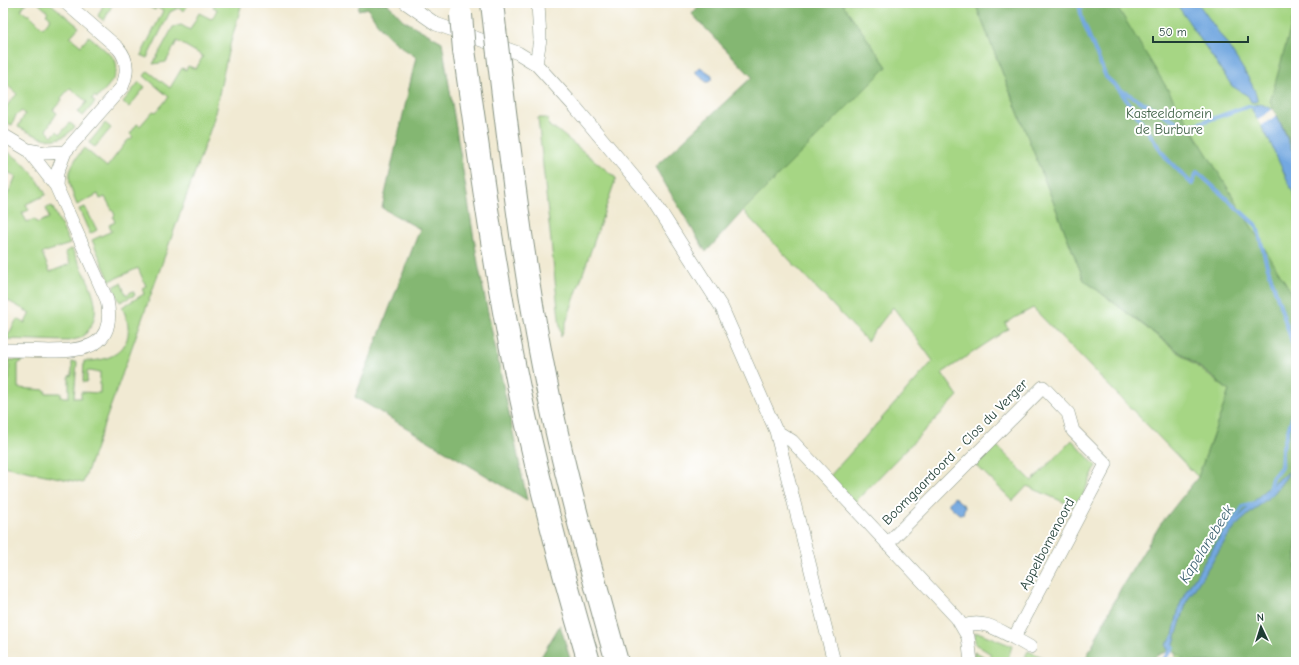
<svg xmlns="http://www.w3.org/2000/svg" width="1299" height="665" font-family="'Comic Neue',sans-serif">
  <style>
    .green { fill: #a6d684; stroke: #628a5c }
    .forest { fill: #84b772; stroke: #527a53 }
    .water { fill: #73a8e0; stroke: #49728a }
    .pier { fill: #f1ead3 }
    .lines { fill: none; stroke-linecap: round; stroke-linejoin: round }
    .stream { stroke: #73a8e0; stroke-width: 4 }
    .minor-casing { stroke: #889484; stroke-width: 14 }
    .motorway-casing { stroke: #889484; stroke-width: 24 }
    .minor { stroke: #fff; stroke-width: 13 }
    .motorway { stroke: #fff; stroke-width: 22 }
    .motorway-bridge-casing { stroke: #889484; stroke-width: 24; stroke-linecap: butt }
    .motorway-bridge { stroke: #fff; stroke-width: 22 }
    .labels { text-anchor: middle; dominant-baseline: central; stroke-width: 4; stroke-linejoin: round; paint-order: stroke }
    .park-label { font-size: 14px; fill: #416348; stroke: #fff }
    .street-label { font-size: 14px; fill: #1f3d34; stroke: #fff }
    .water-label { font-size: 15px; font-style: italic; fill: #3c6270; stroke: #fff }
  </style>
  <rect width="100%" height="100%" fill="#fff"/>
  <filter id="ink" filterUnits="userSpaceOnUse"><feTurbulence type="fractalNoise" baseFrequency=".025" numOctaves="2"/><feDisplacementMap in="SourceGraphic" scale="8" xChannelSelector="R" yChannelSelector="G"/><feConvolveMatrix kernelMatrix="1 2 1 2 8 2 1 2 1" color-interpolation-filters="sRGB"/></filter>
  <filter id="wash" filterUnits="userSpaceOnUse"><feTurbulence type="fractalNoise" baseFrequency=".012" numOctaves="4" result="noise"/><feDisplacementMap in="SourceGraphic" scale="16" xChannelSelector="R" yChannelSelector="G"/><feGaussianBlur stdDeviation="0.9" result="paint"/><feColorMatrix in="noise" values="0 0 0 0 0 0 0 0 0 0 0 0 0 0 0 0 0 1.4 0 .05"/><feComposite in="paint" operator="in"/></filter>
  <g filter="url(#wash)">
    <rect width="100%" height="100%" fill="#f1ead3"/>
    <!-- green -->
    <path class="green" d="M3,3H26L21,10L27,15L29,14L43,28L51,18L46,14L48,12L38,3H50L79,27L70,37L81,46L89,36L114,58C123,74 107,87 97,98L94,96L92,99L95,102L83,116L78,112L87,102L70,88L61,98L62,100L53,110L57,113L46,130L52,136L57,131L60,134L70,123L75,127C55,149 40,137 18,127L25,114L22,111L16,115L12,125L3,122V110L17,94L6,84L3,88Z
      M104,3H113L104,21L98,16Z
      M149,3H189L184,11L178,8L170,12L147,58L141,55L163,11L156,7L155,10L147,6Z
      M215,3H242L228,52L213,122L83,483L3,466V380H9V360H23L18,364V388L45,390V393H61V397H69V376L72,375V362H77L74,398H81V392L100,393V372L87,371V382H83L84,361C120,362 139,341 122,307L144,294L142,288L146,286L138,268L110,281L92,240L112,231L109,225L115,222L113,217L115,215L105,197L100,199L98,194L77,205C66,178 66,170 84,148L107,167L127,141L133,137L130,134L137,124L140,126L153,111L156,112L169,97L144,76L148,71L170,88L182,68L186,70L188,66L196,69L203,56L177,41L166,62L153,64L173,27L181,25L190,30L199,13L211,19C214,16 215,14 217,9L213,7Z
      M842,3H975L1084,280L1229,391L1198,477L1033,308L1005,323L1008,329L942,373L958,396L854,503L830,476L933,361L893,307L867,341L743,211L887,67Z
      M1005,3H1296V96L1286,133L1296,153V662H1181L1175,656L1270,461Z
      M139,82L145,87L129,107L123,102Z
      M538,118H547L550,127L557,130L616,178L561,337Z
      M105,123L111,128L95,147L89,143Z
      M3,149C22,160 37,175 46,195L26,204L29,210L22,213L27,222L35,219L37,223L49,218L46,208L52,206L70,244L42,253L50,272L70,264L65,252L72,249C85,277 112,312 81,338L68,341L6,339L17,319L25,323L30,313L3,298V192L8,194L16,176L3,170Z
      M85,207L97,230L90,234L79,209Z
      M121,283L126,295L133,291L135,295L120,302L113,287Z
      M1072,440L1096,466L1077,508L1027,486L1013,501L973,462L993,442L1032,481Z
      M975,633H980L1012,646L1007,662H974V651L988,659L991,654L975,644Z
      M1028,651L1054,662H1037L1025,657Z"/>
    <!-- forest -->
    <path class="forest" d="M360,3H387L403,20L442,42L479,269L527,500L355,397L420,229L382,208L416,57C393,42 381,32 368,8L358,10Z
      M701,3H842L887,67L743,211L706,252L655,167L752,77L692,14Z
      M975,3H1115L1296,300V662H1186L1172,649L1175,636L1168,651L1158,655L1149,662H1084L1121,588L1160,525L1198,477L1229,391L1214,378L1084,280Z
      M1296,8V153L1270,102Z
      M560,625L571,662H538Z"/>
    <!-- water -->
    <path class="water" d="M1176,3H1198C1208,18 1261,88 1257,102H1251L1248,96L1232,86Z
      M700,67L712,75V79L709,82H706L696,73V71Z
      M1261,104L1272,109L1277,116L1296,159V199L1269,140L1252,110L1254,105Z
      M1288,472L1287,476L1275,492L1239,523L1227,538L1187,601L1173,647L1171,650L1167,649L1166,645L1173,635L1179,607L1185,593L1221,535L1267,488Z
      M954,497L965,506L963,514H959L949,505V503Z"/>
    <!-- pier -->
    <path class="pier" d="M1273,109L1277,115L1261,126L1257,120Z"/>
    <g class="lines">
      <!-- stream -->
      <path class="stream" d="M1079,3L1082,19L1106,77L1119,89L1184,126L1197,124L1249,106L1259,108
        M1119,89L1167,159L1192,184L1197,172L1257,226L1266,262L1294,348L1296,362
        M1269,489L1272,478L1281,467L1282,450L1296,405
        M1231,525L1243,507L1255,503
        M1162,662L1173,647"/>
    </g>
  </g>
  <g filter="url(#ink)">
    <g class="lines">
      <!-- minor casing -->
      <g class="minor-casing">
        <path id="minor" d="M406,3L436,24L518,53L536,64L576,108L653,200L722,308L776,431L834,662
          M536,64L540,39L538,3
          M3,135L28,150L56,186
          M28,150L45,153L65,152
          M3,350C18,350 34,350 49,351C87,351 116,346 107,300L56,186L57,173L65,152L122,87C128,73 128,59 118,48L66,3
          M776,431L792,441L957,618L968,637L971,662
          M887,544L1043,387L1068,413L1073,431L1106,464L1014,638C997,629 983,619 963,626
          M1014,638L1030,647"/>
      </g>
      <!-- motorway casing -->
      <g class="motorway-casing">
        <path id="motorway" d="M492,3L495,29
          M464,50C479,155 493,260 514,364C534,464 560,564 589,662
          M499,62C511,162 523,262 542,361C561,462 589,563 617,662"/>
      </g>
      <!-- minor -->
      <use href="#minor" class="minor"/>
      <!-- motorway -->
      <use href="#motorway" class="motorway"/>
      <!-- motorway-bridge casing -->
      <g class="motorway-bridge-casing">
        <path id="motorway-bridge" d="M461,15L464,50
          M495,29L499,62"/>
      </g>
      <!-- motorway-bridge -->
      <use href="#motorway-bridge" class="motorway-bridge"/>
    </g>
  </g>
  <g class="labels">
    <!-- park labels -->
    <g class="park-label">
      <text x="1169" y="113">Kasteeldomein<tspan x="1169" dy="16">de Burbure</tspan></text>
    </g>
    <!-- street labels -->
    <g class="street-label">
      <text transform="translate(955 452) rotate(-45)">Boomgaardoord - Clos du Verger</text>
      <text transform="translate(1047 544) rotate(-62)">Appelbomenoord</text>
    </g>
    <!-- water labels -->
    <g class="water-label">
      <text transform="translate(1206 544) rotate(-58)">Kapelanebeek</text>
    </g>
  </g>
  <!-- margin -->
  <rect width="1299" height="665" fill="none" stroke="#fff" stroke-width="16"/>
  <!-- north arrow -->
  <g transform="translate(1261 627) rotate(356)" stroke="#ffffff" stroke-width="3" paint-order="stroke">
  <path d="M0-3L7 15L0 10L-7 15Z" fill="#1f3d34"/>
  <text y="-6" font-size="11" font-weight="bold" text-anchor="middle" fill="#1f3d34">N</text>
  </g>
  <!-- scale -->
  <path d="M1153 36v6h95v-6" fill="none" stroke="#1f3d34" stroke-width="2"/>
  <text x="1159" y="36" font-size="12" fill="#1f3d34" stroke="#ffffff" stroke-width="3" paint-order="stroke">50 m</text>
</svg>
